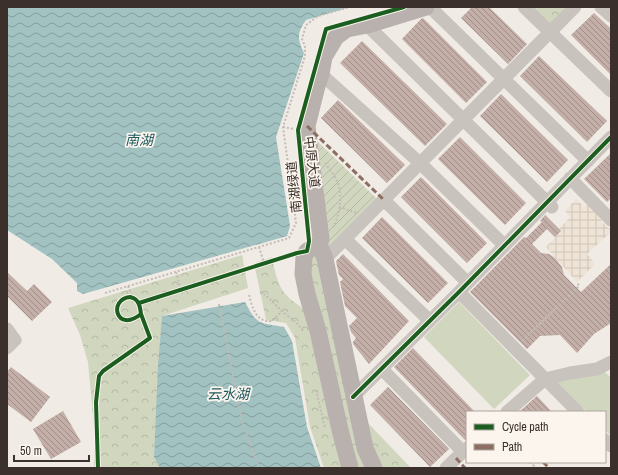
<svg xmlns="http://www.w3.org/2000/svg" width="618" height="475" font-family="'Archivo Narrow','Noto Sans SC',sans-serif">
  <style>
    .forest { fill: url(#forest-crowns) }
    .garden { fill: url(#garden-furrows) }
    .pitch { fill: #d1d6bf }
    .plaza { fill: url(#plaza-grid) }
    .water { fill: url(#water-waves) }
    .building { fill: url(#building-back-hatch) }
    .lines { fill: none; stroke-linecap: round; stroke-linejoin: round }
    .path { stroke: #c2bbb6; stroke-width: 2; stroke-dasharray: 2 2; stroke-linecap: butt }
    .minor { stroke: #c9c3be; stroke-width: 13 }
    .major { stroke: #b8b1ad; stroke-width: 17 }
    .quiet { stroke: #8d6e63; stroke-width: 3; stroke-dasharray: 6 3; stroke-linecap: butt }
    .cycleway-casing { stroke: #fbf5ee; stroke-width: 6 }
    .cycleway { stroke: #1b5e20; stroke-width: 4 }
    .labels { text-anchor: middle; dominant-baseline: central; stroke-width: 3.5; stroke-linejoin: round; paint-order: stroke }
    .street-label { font-size: 13px; fill: #3b302b; stroke: #fbf5ee }
    .water-label { font-size: 14px; font-style: italic; fill: #1f5a5e; stroke: #fbf5ee }
  </style>
  <defs>
    <pattern id="forest-crowns" width="20" height="18" patternUnits="userSpaceOnUse"><rect width="20" height="18" fill="#d1d6bf"/><path d="M2 6a3 3 0 1 1 6 0M12 15a3 3 0 1 1 6 0" fill="none" stroke="#b4b8a4"/></pattern>
    <pattern id="garden-furrows" width="10" height="10" patternUnits="userSpaceOnUse"><rect width="10" height="10" fill="#d1d6bf"/><path d="M-1 1l2-2M0 10L10 0M9 11l2-2" fill="none" stroke="#b4b8a4"/></pattern>
    <pattern id="plaza-grid" width="8" height="8" patternUnits="userSpaceOnUse"><rect width="8" height="8" fill="#eee3d5"/><path d="M0 4h8M4 0v8" fill="none" stroke="#cdc3b7"/></pattern>
    <pattern id="water-waves" width="16" height="10" patternUnits="userSpaceOnUse"><rect width="16" height="10" fill="#a1c2c1"/><path d="M0 5q4-4 8 0t8 0" fill="none" stroke="#849e9d"/></pattern>
    <pattern id="building-back-hatch" width="6" height="6" patternUnits="userSpaceOnUse"><rect width="6" height="6" fill="#c3afa7"/><path d="M-1 5l2 2M0 0l6 6M5-1l2 2" fill="none" stroke="#a08f88"/></pattern>
  </defs>
  <rect width="100%" height="100%" fill="#f0ebe5"/>
  <!-- forest -->
  <path class="forest" d="M527,7H572L550,29Z
    M314,253L363,418L411,468H355L307,264Z
    M242,255L248,288L162,316L154,457L160,468H94L95,438L88,362L80,335L68,308Z
    M272,257C278,289 282,296 311,313L347,468H324L310,427L295,338L286,323L266,320L254,263Z"/>
  <!-- garden -->
  <path class="garden" d="M310,134L377,199L326,251Z"/>
  <!-- pitch -->
  <path class="pitch" d="M459,302L530,375L494,409L424,337Z
    M604,371L611,378V436L605,430V412H587L557,382Z"/>
  <!-- plaza -->
  <path class="plaza" d="M576,199L584,207L592,200L606,215L601,221L611,230V232L587,254L595,264L577,282L546,247L561,231L559,229L570,217L565,211Z"/>
  <!-- water -->
  <path class="water" d="M7,7H350L306,20C297,33 297,38 304,53L276,137L290,226L287,236L83,294L77,291V283L52,259L7,230Z
    M245,302C257,325 259,323 284,327L292,341L307,427L321,468H160L154,457L158,366L162,316Z"/>
  <!-- building -->
  <path class="building" d="M472,7H489L527,44L508,64L461,18Z
    M594,13L611,29V75L571,35Z
    M423,18L487,82L466,103L402,39L421,19Z
    M362,41L447,124L425,146L340,63Z
    M539,56L607,121L587,142L520,76Z
    M501,94L568,160L547,182L480,116Z
    M338,100L405,165L387,183L321,118Z
    M460,137L526,203L505,225L438,159Z
    M611,153V198L607,202L584,179Z
    M421,177L487,243L467,263L401,197Z
    M545,215L561,231L555,237L547,229L532,244L541,253L549,254L555,258L562,267L564,275L581,292L611,264V323L594,334L577,353L560,335L540,336L527,349L470,292L524,237L526,238L542,222L540,221Z
    M382,217L448,283L428,303L362,238Z
    M343,254L409,321L369,364L353,344V342L356,338L351,332L349,326L357,318L345,306L340,282L343,279L339,275L336,261Z
    M7,272L27,291L34,284L52,302L32,321L7,296Z
    M413,348L475,412H467V440H465L394,367Z
    M11,367L50,397L31,422L7,404V372Z
    M388,387L449,449L430,467L370,405Z
    M537,396L552,412H519Z
    M63,411L81,442L51,459L33,429Z"/>
  <g class="lines">
    <!-- path -->
    <path class="path" d="M283,127L294,129
      M325,163C329,168 334,175 337,181C343,194 340,215 333,227
      M339,207L357,213
      M259,247L264,263
      M176,272L181,290
      M128,286L133,298
      M260,292C270,297 276,306 284,313C292,319 298,323 303,331
      M105,293L289,238L296,223L283,127L305,56V46L302,39L306,25L318,16L350,7
      M249,295C252,307 256,323 272,321L282,311
      M219,304L242,421L259,468
      M522,341L579,286L577,282
      M316,390L325,428
      M530,462L536,468"/>
    <!-- minor -->
    <path class="minor" d="M430,7L588,161
      M524,7L611,91
      M601,7L611,16
      M367,25L552,207
      M321,74L420,163L504,245
      M570,178L611,220
      M384,200L468,283
      M345,239L430,321
      M325,259L575,7
      M459,292L578,412
      M7,329L15,340L7,348
      M382,369L463,452
      M353,397L459,292L611,137
      M507,412L545,379L570,373L597,369L611,362
      M605,440L611,446
      M446,468L467,448"/>
    <!-- major -->
    <path class="major" d="M319,244L307,251L304,257L303,274L307,294L318,331L340,430L350,468
      M374,468L365,448L325,259L319,244L321,239L307,126L317,86L321,74L324,57L336,37L347,29L367,25L426,7"/>
    <!-- quiet -->
    <path class="quiet" d="M307,126L384,200
      M456,458L465,468
      M543,462L549,468"/>
    <!-- cycleway casing -->
    <g class="cycleway-casing">
      <path id="cycleway" d="M130,297C139,299 140,306 141,314C116,334 108,299 130,297Z
        M139,303L297,253L307,251L309,241L298,130L326,29L404,7
        M353,397L459,292L611,137
        M98,468L96,402L99,376L103,371L150,338L141,314"/>
    </g>
    <!-- cycleway -->
    <use href="#cycleway" class="cycleway"/>
  </g>
  <g class="labels">
    <!-- street labels -->
    <g class="street-label">
      <text transform="translate(312 162) rotate(83)">中原大道</text>
      <text transform="translate(294 187) rotate(-96)">南湖绿道</text>
    </g>
    <!-- water labels -->
    <g class="water-label">
      <text x="139" y="140">南湖</text>
      <text x="228" y="394">云水湖</text>
    </g>
  </g>
  <!-- border -->
  <rect width="618" height="475" fill="none" stroke="#3b302b" stroke-width="16"/>
  <!-- legend -->
  <rect x="466" y="411" width="140" height="52" fill="#fbf5ee" stroke="#aea6a0"/>
  <rect x="474" y="424" width="20" height="6" fill="#1b5e20" stroke="#aea6a0"/>
  <text x="502" y="431" font-size="12" fill="#3b302b">Cycle path</text>
  <rect x="474" y="444" width="20" height="6" fill="#8d6e63" stroke="#aea6a0"/>
  <text x="502" y="451" font-size="12" fill="#3b302b">Path</text>
  <!-- scale -->
  <path d="M14 455v6h75v-6" fill="none" stroke="#3b302b" stroke-width="2"/>
  <text x="20" y="455" font-size="12" fill="#3b302b" stroke="#fbf5ee" stroke-width="3" paint-order="stroke">50 m</text>
</svg>
